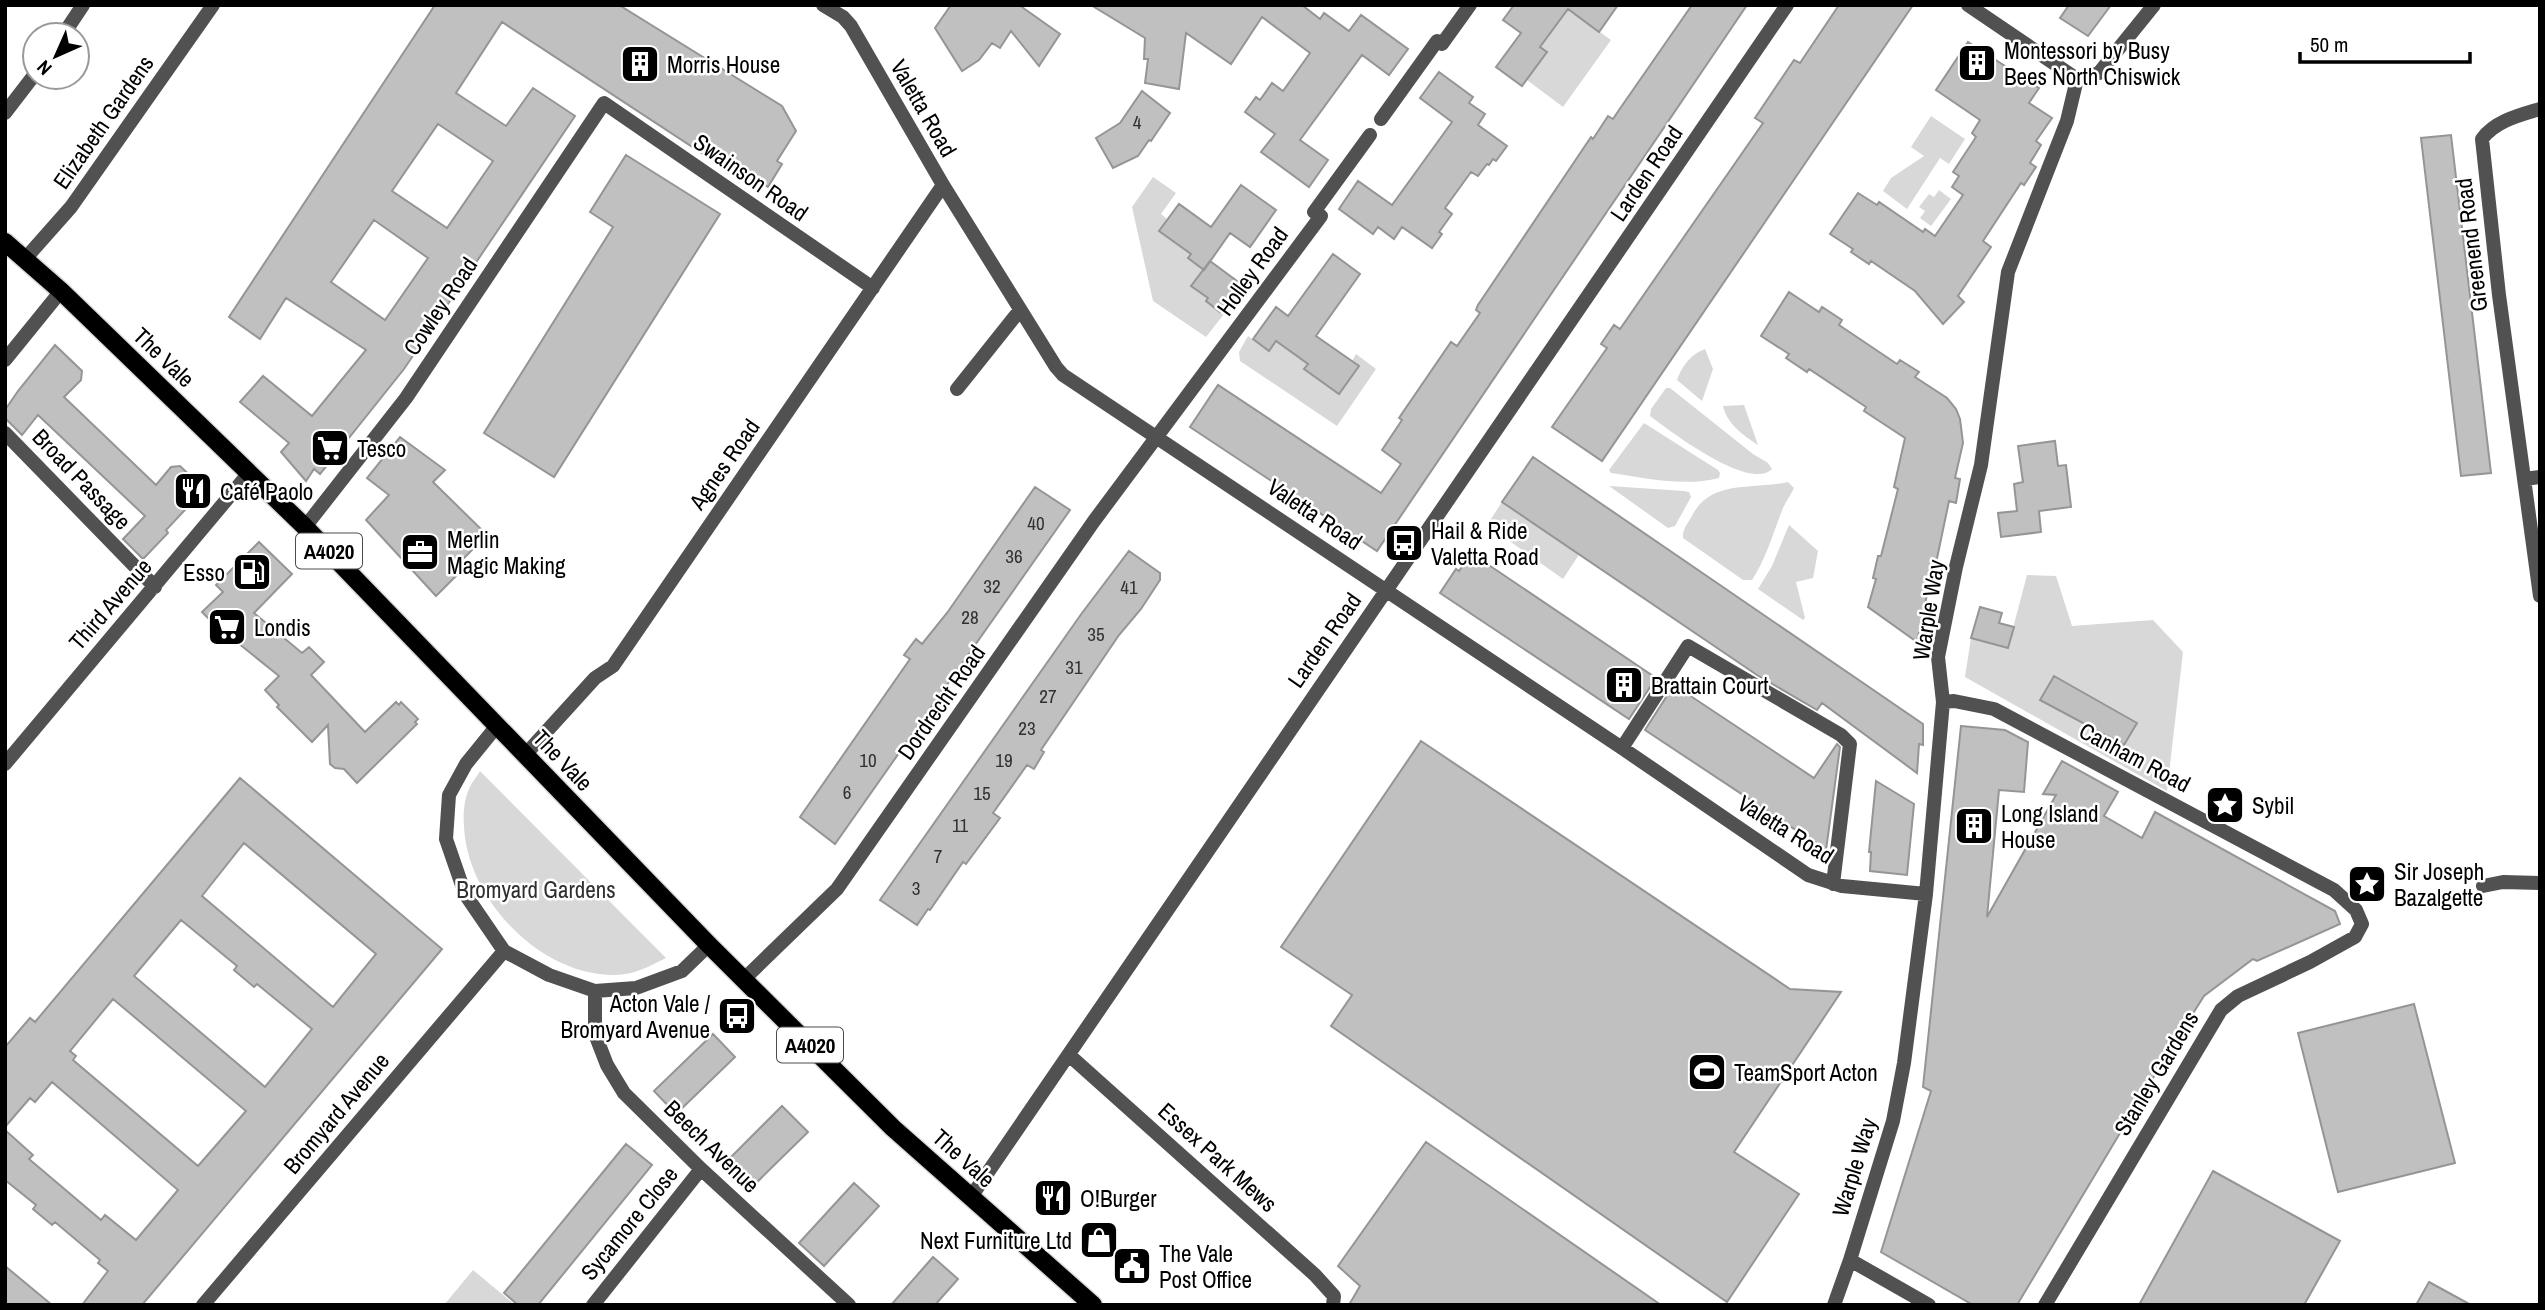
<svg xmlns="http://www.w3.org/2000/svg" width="2545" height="1310" font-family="'Archivo Narrow',sans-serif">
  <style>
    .green { fill: #d8d8d8 }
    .building { fill: #c0c0c0; stroke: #959595; stroke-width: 2; fill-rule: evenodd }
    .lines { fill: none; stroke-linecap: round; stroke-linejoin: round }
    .primary-casing { stroke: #dbdbdb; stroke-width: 21 }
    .minor { stroke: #515151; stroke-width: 14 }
    .primary { stroke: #000; stroke-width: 18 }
    .labels { text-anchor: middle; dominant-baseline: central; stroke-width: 5; stroke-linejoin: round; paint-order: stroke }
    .number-label { font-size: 19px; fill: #303030 }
    .shield { fill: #fff; stroke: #4c4c4c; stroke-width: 2 }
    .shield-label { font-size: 21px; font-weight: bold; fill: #000 }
    .poi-label { font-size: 23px; fill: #000; stroke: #fff; text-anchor: start }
    .street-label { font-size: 23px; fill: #000; stroke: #fff }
    .park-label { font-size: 23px; fill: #2f2f2f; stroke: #fff }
  </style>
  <rect width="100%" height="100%" fill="#fff"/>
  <!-- green -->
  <path class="green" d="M1568,9L1611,40L1563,107L1527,80L1547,52L1540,47Z
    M1931,116L1965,139L1949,164L1940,158L1907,209L1883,191L1891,178L1924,156L1911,147Z
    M1153,177L1176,193L1161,214L1167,219L1159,231L1191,254L1204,270L1192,286L1208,298L1206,301L1224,314L1206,337L1153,301L1132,207Z
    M1939,190L1951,199L1931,226L1920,218L1925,211L1919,207L1929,194L1934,197Z
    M1248,336L1269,351L1276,341L1308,364L1304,370L1338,394L1359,366L1352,361L1356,354L1376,369L1337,426L1240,361L1239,352Z
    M1705,349L1713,369L1702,401L1677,380C1682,366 1691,354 1705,349Z
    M1666,388H1670L1753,454L1768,463L1772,469C1750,492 1670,431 1650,416L1651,409Z
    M1744,405L1758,445C1744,436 1727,424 1723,406Z
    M1644,423L1718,470L1720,473L1719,478C1685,487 1644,478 1611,473L1609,470Z
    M1788,482L1794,488C1791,495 1786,501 1783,508C1773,533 1767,557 1752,580H1743L1683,538C1682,529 1689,522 1693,514C1712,479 1755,490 1788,482Z
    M1609,486L1684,491L1689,492L1691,497L1675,526L1668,528Z
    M1502,502L1567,546L1584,547L1563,579L1487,525Z
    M1789,525L1818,551L1813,578L1796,582L1805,618L1803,620L1758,589L1772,566Z
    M2027,575L2056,576L2072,626L2153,620L2183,652L2167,791L1965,677L1971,638L2008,647Z
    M480,771L666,958C650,966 634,975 615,975C540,976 467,899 464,826C463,814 464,800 469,789C471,783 477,777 480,771Z
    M473,1270L515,1305H444Z"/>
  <!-- building -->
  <path class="building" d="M435,5H619L782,106L796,131L777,161L782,164L768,187L762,183L758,190L502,22L456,93L506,126L533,88L575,116L404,369L320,474L314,469L306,481L281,452L289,443L240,402L263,376L312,416L366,350L286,298L260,339L229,317ZM438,124L493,161L447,228L392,191ZM374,220L428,258L385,320L331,282Z
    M951,5H1019L1060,34L1039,66L1011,31L1000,48L992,43L979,60L962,71L935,28Z
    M1091,5H1302L1320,19L1324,13L1349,31L1361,15L1408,49L1389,75L1362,55L1300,140L1328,160L1309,187L1261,152L1275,134L1245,112L1256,97L1260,100L1272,83L1283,91L1310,53L1262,17L1231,64L1186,33L1179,89L1145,83L1148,59H1144L1145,38Z
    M1514,5H1618L1599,32L1568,9L1540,47L1547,52L1522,86L1496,67L1521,33L1503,20Z
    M1692,5H1747L1377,551L1190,427L1218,385L1381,493L1401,464L1382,450L1402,420L1399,418L1451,342L1457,346L1480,313L1476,310L1478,305L1591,137L1593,139L1608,116L1613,119L1619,110Z
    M1839,5H1913L1602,461L1552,427L1607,348L1601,344L1614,325L1620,329L1763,123L1755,118L1794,60L1800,63Z
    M2069,5H2111L2088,36L2060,18Z
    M1968,42L2039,88L2029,103L2052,118L2036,141L2041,145L2030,163L2036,167L2024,185L2021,183L1983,241L1991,247L1958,296L1964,302L1943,324L1915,291L1871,261L1869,264L1851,252L1853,249L1830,234L1858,193L1877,205L1879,202L1923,232L1925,229L1935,236L1963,195L1952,187L1959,176L1953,172L1976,137L1972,133L1980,120L1936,90Z
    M1439,72L1473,97L1469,103L1485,114L1478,125L1507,146L1496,161L1493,159L1489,165L1487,164L1478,176L1471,172L1445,208L1452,214L1439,232L1442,234L1432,248L1402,227L1394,239L1378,227L1373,234L1339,209L1358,181L1392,205L1452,122L1420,98Z
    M1142,91L1170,113L1151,141L1149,140L1138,156L1113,168L1096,138L1120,123Z
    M2451,135L2491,473L2461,476L2421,138Z
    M626,155L720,214L554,477L484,433L613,227L590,212Z
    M1241,185L1276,210L1250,247L1230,233L1204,270L1188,258L1191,254L1159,231L1179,204L1211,227Z
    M1333,254L1360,274L1316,336L1359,366L1339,394L1304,369L1308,364L1276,341L1269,351L1253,339L1276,307L1288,316Z
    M1210,261L1241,284L1220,312L1206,301L1208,298L1191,286Z
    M1789,292L1819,312L1822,307L1842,320L1839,325L1897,364L1900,360L1919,372L1915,377L1947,398L1956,409L1960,419L1963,443L1955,478L1960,479L1956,503L1949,501L1935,568L1940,570L1934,592L1928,590L1917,642L1868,607L1876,579L1873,578L1878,556H1881L1898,489L1894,487L1905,438L1864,411L1866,407L1809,369L1807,372L1786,358L1789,354L1761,336Z
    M55,345L82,371L81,380L64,397L156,485L171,467L180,466L199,484V495L166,530L168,533L143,559L123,539L145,516L38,415L22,435L5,418V410L18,391Z
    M400,437L445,470L433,482L487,535L460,562L465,567L436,596L366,520L389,495L367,478Z
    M2055,441L2058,466L2066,465L2071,507L2039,511L2041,532L2001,537L1998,513L2017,511L2014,484L2023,482L2018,446Z
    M1533,457L1923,724V745L1919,744L1917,773L1822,703L1817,710L1757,675L1502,502Z
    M1035,487L1070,510L835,844L800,817L910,659L904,655L916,639L922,644L947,613Z
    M259,542L292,574L254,613L302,653L309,647L324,662L311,675L365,732L396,702L399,705L401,702L418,719L415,722L417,724L357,783L344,769L335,768L330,764L328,725L312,742L277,707L279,705L265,690L279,676L233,639L231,641L202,612L223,592L216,585Z
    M1129,551L1160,573V580L1141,609L1119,635L1041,750L1044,752L1034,769L1027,765L993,813L1000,818L966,864L963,862L930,910L928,909L917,925L880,900L1082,613Z
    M1471,553L1656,678L1629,719L1440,593L1456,569L1459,571Z
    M1980,607L2002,613L1999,623L2014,627L2008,648L1971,638Z
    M2054,676L2137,723L2124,745L2040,700Z
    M1674,685L1814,778L1837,744L1840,747L1826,850L1645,730Z
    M1961,726L2005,730L2028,742L2024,792L1999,790L1987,917L2056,795L2043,794L2062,761L2118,792L2104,816L2142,838L2155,812L2335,911L2340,924L2257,961L2253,959L2204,996L2168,1053L2017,1305H1973L1881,1252L1931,1091L1923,1087Z
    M1421,741L1790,989L1841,992L1734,1152L1799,1194L1727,1302L1331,1026L1352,995L1281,947Z
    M240,778L442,949L142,1305H82L108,1271L98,1263L100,1260L55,1222L52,1225L33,1209L36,1205L5,1180V1130L33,1155L29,1159L101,1220L105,1215L136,1240L178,1190L52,1082L35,1102L30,1098L5,1127V1047L30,1018L35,1022ZM244,843L376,954L333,1007L202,896ZM181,920L237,966L234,970L254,987L257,984L312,1029L265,1087L134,976ZM113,999L246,1111L198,1166L73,1060L76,1056L70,1051Z
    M1876,781L1914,804L1907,875L1870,871L1871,852H1869Z
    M2414,1004L2455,1163L2338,1192L2298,1033Z
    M713,1034L735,1057L676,1114L654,1091Z
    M782,1106L808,1132L749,1190L723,1165Z
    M1426,1142L1661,1305H1349L1360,1286L1338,1266Z
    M626,1144L652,1165L538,1305H518L504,1293Z
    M2213,1171L2340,1241L2304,1305H2139Z
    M854,1183L879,1206L824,1266L799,1243Z
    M933,1257L958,1279L935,1305H891Z
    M5,1266L52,1305H5Z
    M2429,1282L2471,1305H2416Z"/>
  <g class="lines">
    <!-- primary casing -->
    <g class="primary-casing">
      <path id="primary" d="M5,242L61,291L305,527L709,945L893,1128L1093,1305"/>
    </g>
    <!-- minor -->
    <path class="minor" d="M823,5L843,17L851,26L943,185L1056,367L1063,375L1622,748L1808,875L1842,886L1926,894
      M1968,5L2077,79
      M63,35L83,5
      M2077,79L2099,73L2154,5
      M2540,109C2520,115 2495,121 2482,139L2499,295L2540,596
      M5,113L35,74
      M1381,119L1437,41L1442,44L1470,5
      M25,259L71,207L213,5
      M5,360L61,291
      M957,389L1020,310
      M5,433L155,587
      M2524,479L2540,477
      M305,527L406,398L604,103L873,288
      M1943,702L1954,701L1994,709L2334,890L2356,910L2362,924L2355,937L2310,962L2238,996L2221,1010L2045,1305
      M496,727L466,764L449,795L446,839L465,894L504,951L549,975L595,991L636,988L682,971L709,945
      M1622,748L1688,646L1841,735L1850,744L1833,884
      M525,755L595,678L613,666L943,185
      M5,764L249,473
      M2483,886L2503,882L2540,883
      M743,980L837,889L1094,521L1321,216L1314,212L1370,135
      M595,991V1034L607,1065L624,1093L701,1169L849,1305
      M1069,1055L1315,1275L1334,1296L1333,1305
      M971,1197L1787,5
      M1850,1260L1929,1305
      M203,1305L504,951
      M593,1305L701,1169
      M1834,1305L1850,1260L1893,1121L1904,1063L1926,894L1943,702L1938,657L1956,567L1981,465L2008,272L2067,121L2077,79"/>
    <!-- primary -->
    <use href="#primary" class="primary"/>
  </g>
  <!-- icons -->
  <defs>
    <g id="building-square" transform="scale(2.0125)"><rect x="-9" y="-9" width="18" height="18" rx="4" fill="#000" stroke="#fff"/><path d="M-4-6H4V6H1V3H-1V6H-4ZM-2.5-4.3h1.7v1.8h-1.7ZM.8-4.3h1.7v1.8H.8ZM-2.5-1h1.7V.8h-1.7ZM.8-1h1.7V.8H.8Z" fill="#fff"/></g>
    <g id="supermarket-square" transform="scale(2.0125)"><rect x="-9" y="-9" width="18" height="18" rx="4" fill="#000" stroke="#fff"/><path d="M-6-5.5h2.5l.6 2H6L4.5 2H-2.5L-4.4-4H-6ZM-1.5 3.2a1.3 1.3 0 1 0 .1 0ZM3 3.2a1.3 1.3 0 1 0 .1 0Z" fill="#fff"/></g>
    <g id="restaurant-square" transform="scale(2.0125)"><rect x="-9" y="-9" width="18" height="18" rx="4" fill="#000" stroke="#fff"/><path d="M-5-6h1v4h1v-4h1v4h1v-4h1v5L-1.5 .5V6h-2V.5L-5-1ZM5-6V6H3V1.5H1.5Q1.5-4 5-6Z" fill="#fff"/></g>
    <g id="bus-square" transform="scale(2.0125)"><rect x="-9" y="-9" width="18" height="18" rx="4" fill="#000" stroke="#fff"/><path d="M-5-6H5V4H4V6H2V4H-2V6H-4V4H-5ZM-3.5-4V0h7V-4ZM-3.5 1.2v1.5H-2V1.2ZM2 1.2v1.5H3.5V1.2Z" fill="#fff"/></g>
    <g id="office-square" transform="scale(2.0125)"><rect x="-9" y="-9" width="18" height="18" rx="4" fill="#000" stroke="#fff"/><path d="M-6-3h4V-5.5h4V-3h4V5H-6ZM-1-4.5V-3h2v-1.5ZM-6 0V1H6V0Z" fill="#fff"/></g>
    <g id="fuel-square" transform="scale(2.0125)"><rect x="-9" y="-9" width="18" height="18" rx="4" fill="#000" stroke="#fff"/><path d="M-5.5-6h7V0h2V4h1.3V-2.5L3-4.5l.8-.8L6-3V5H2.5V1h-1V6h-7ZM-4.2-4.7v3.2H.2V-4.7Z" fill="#fff"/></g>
    <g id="sight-square" transform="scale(2.0125)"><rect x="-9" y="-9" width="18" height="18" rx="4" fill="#000" stroke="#fff"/><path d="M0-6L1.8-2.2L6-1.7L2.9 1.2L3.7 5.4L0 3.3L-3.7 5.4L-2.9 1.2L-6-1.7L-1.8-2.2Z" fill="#fff"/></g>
    <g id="stadium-square" transform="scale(2.0125)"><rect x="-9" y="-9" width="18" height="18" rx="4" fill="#000" stroke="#fff"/><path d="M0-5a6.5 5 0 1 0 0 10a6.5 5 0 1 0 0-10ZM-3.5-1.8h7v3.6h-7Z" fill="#fff"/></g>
    <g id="shop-square" transform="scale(2.0125)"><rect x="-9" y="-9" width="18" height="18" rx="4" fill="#000" stroke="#fff"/><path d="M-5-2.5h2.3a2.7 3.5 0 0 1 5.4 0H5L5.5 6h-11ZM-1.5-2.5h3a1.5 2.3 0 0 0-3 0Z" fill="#fff"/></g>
    <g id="civic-square" transform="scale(2.0125)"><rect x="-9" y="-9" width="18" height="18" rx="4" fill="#000" stroke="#fff"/><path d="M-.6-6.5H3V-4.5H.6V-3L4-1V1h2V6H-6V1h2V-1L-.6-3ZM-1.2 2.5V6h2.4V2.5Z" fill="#fff"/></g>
  </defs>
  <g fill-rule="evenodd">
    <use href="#building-square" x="1977" y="63"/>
    <use href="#building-square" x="640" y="64"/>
    <use href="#supermarket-square" x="330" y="448"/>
    <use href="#restaurant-square" x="193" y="491"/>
    <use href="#bus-square" x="1404" y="543"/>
    <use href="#office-square" x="420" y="552"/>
    <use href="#fuel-square" x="252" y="572"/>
    <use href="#supermarket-square" x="227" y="627"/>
    <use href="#building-square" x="1624" y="685"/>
    <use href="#sight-square" x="2225" y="805"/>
    <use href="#building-square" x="1974" y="826"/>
    <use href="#sight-square" x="2367" y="884"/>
    <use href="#bus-square" x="737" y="1016"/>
    <use href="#stadium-square" x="1707" y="1072"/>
    <use href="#restaurant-square" x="1053" y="1198"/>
    <use href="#shop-square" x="1099" y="1240"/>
    <use href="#civic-square" x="1132" y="1266"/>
  </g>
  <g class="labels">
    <!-- number labels -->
    <g class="number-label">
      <text x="1137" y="122">4</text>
      <text x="1036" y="523">40</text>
      <text x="1014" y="556">36</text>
      <text x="992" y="586">32</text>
      <text x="1129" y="587">41</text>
      <text x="970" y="617">28</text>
      <text x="1096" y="634">35</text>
      <text x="1074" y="667">31</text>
      <text x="1048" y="696">27</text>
      <text x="1027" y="728">23</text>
      <text x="868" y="760">10</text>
      <text x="1004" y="760">19</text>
      <text x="847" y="792">6</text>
      <text x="982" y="793">15</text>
      <text x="960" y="825">11</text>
      <text x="938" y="856">7</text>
      <text x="916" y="888">3</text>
    </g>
    <!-- shield labels -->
    <g class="shield">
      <rect x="296" y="533.5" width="66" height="35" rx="5"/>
      <rect x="777" y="1027.5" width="66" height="35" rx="5"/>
    </g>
    <g class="shield-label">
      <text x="329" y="551">A4020</text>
      <text x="810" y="1045">A4020</text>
    </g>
    <!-- poi labels -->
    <g class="poi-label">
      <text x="2004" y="50">Montessori by Busy<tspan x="2004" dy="26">Bees North Chiswick</tspan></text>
      <text x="667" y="64">Morris House</text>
      <text x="357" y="448">Tesco</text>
      <text x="220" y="491">Café Paolo</text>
      <text x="1431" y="530">Hail &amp; Ride<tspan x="1431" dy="26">Valetta Road</tspan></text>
      <text x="447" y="539">Merlin<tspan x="447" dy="26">Magic Making</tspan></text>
      <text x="225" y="572" text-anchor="end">Esso</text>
      <text x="254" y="627">Londis</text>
      <text x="1651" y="685">Brattain Court</text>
      <text x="2252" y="805">Sybil</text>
      <text x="2001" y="813">Long Island<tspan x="2001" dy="26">House</tspan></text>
      <text x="2394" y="871">Sir Joseph<tspan x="2394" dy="26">Bazalgette</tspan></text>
      <text x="710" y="1003" text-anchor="end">Acton Vale /<tspan x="710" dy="26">Bromyard Avenue</tspan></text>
      <text x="1734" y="1072">TeamSport Acton</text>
      <text x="1080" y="1198">O!Burger</text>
      <text x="1072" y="1240" text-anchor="end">Next Furniture Ltd</text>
      <text x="1159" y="1253">The Vale<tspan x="1159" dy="26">Post Office</tspan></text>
    </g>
    <!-- street labels -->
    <g class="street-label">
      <text transform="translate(924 108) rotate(60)">Valetta Road</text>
      <text transform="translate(103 122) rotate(-55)">Elizabeth Gardens</text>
      <text transform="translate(1646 173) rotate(-56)">Larden Road</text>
      <text transform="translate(751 177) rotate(35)">Swainson Road</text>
      <text transform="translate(2471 245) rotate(-97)">Greenend Road</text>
      <text transform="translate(1252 271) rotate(-54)">Holley Road</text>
      <text transform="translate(440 306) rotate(-56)">Cowley Road</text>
      <text transform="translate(164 357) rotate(44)">The Vale</text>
      <text transform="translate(724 464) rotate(-55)">Agnes Road</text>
      <text transform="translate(82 479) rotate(46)">Broad Passage</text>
      <text transform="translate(1315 514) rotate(34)">Valetta Road</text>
      <text transform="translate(110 604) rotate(-49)">Third Avenue</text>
      <text transform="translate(1928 610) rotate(-81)">Warple Way</text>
      <text transform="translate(1324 640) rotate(-55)">Larden Road</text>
      <text transform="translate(941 702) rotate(-55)">Dordrecht Road</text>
      <text transform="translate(2135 757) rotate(28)">Canham Road</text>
      <text transform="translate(563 760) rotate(46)">The Vale</text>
      <text transform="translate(1786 829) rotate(32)">Valetta Road</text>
      <text transform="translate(2156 1073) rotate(-59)">Stanley Gardens</text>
      <text transform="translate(336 1113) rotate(-50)">Bromyard Avenue</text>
      <text transform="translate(712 1146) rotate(44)">Beech Avenue</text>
      <text transform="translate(1218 1157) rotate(42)">Essex Park Mews</text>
      <text transform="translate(964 1158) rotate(42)">The Vale</text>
      <text transform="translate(1854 1167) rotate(-73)">Warple Way</text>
      <text transform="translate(629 1223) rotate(-51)">Sycamore Close</text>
    </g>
    <!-- park labels -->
    <g class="park-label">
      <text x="536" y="889">Bromyard Gardens</text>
    </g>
  </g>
  <!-- border -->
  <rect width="2545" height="1310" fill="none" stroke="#000000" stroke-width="14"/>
  <!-- north arrow -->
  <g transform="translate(56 56) rotate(225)"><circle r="33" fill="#ffffff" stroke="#999999" stroke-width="2"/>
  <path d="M0-5L12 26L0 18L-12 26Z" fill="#000000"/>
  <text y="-10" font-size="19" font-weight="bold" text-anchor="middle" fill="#000000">N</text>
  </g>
  <!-- scale -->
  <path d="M2300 52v10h170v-10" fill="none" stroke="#000000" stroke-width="3.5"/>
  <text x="2310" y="52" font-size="21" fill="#000000" stroke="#ffffff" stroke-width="5" paint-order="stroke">50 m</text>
</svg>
